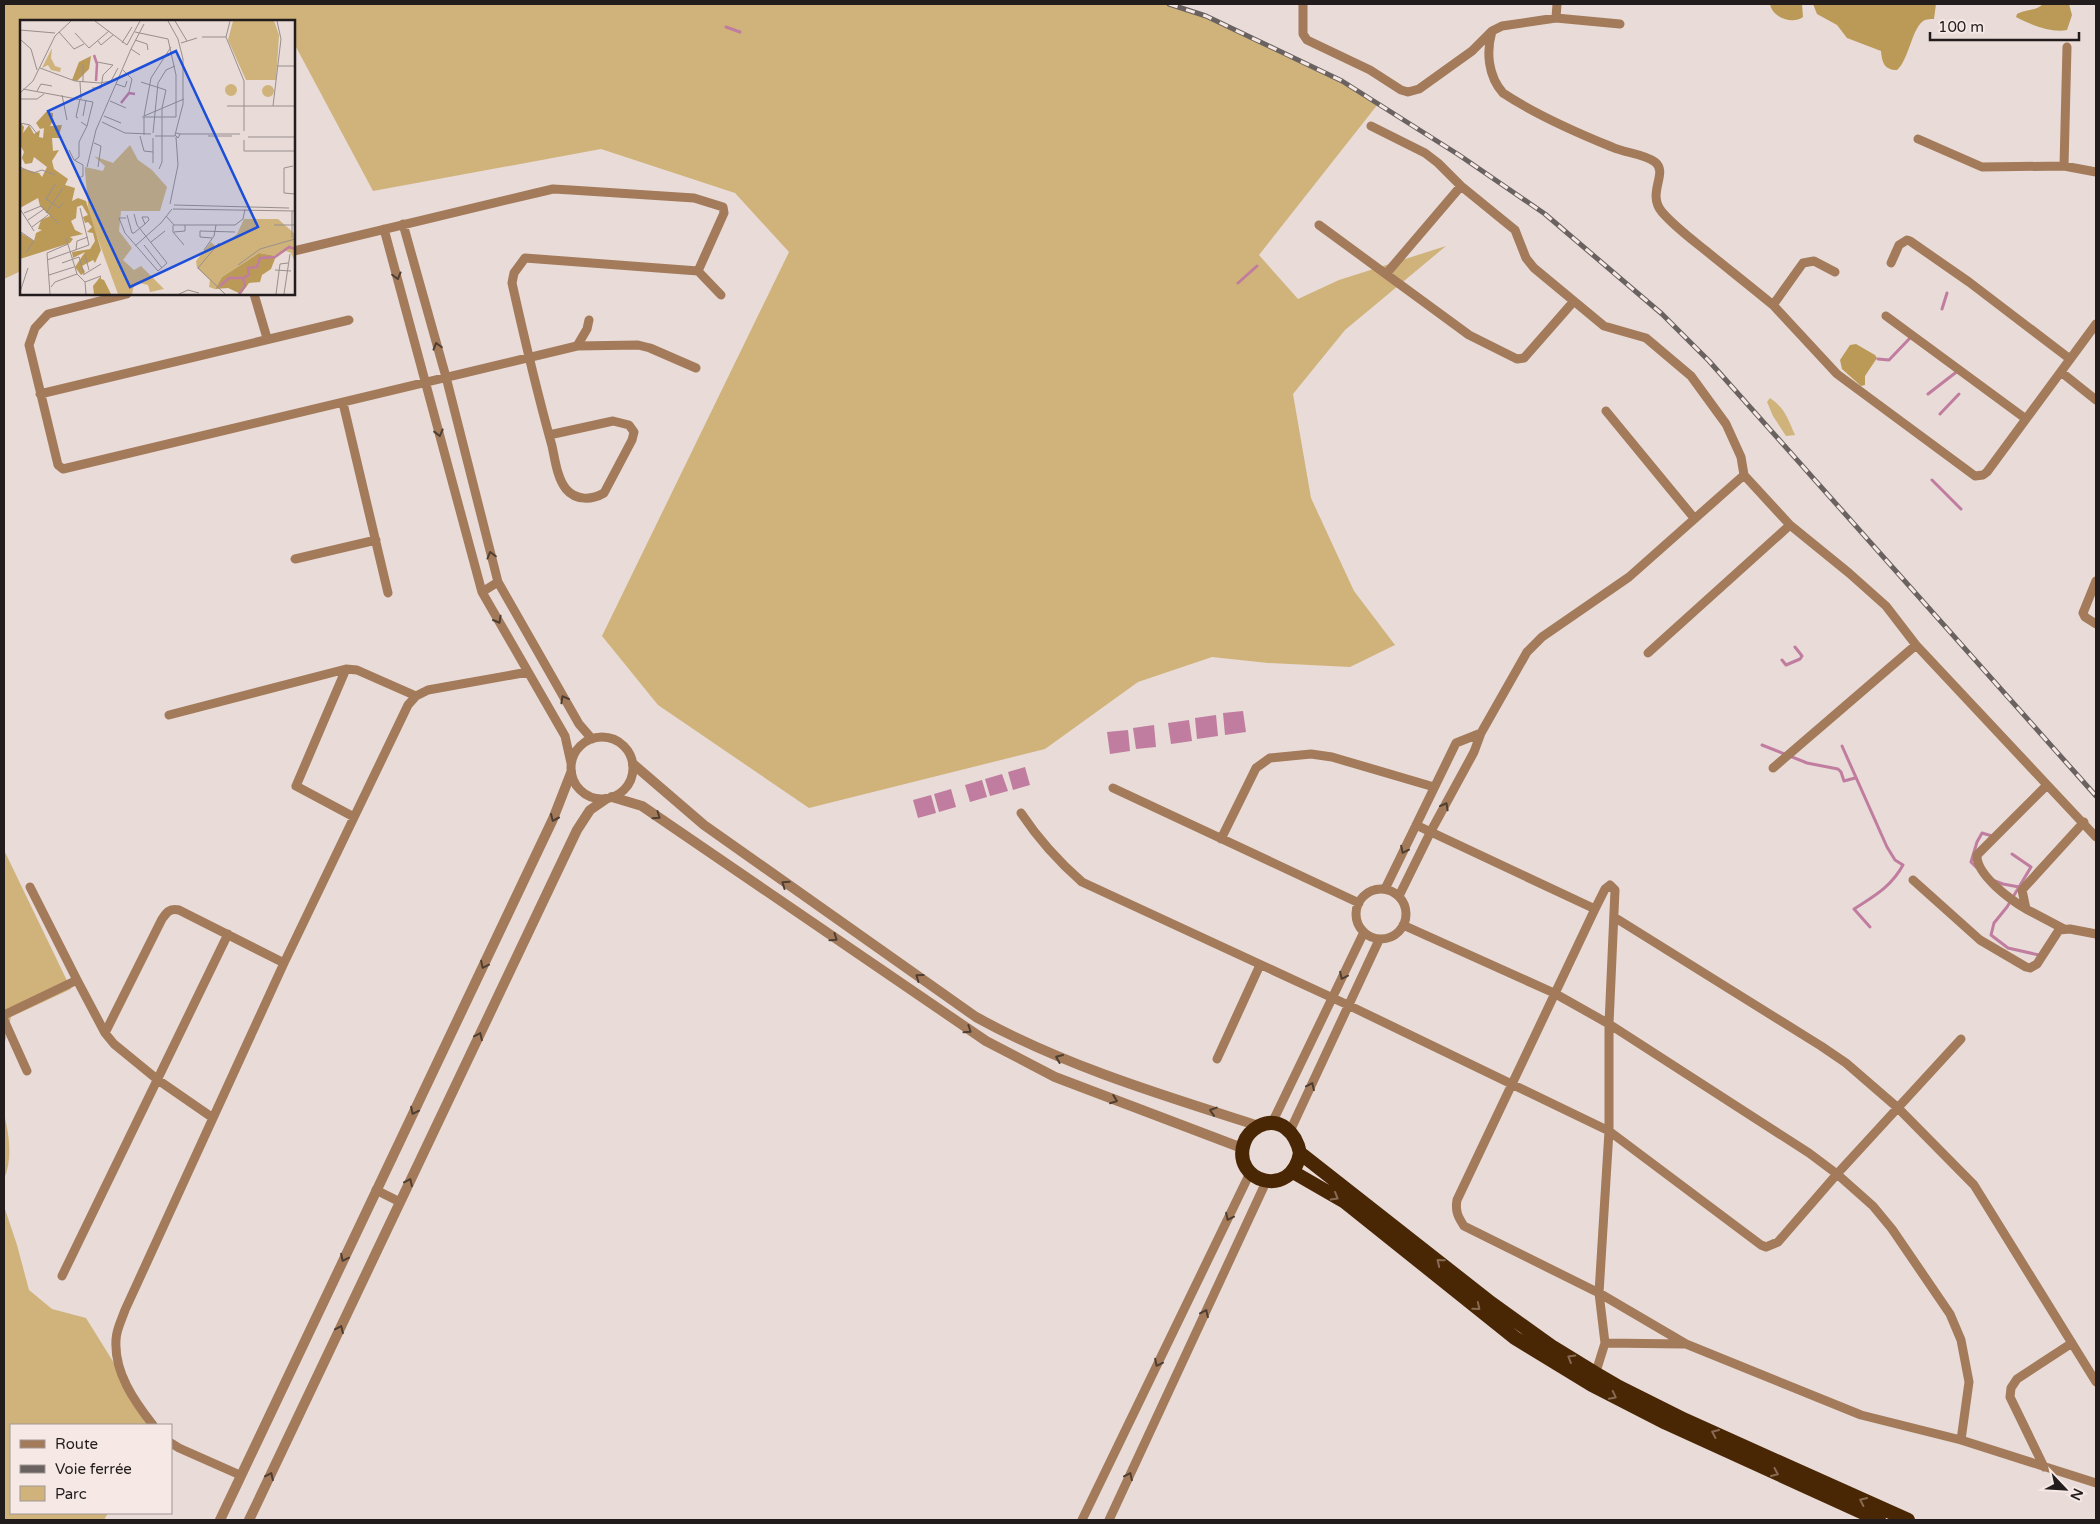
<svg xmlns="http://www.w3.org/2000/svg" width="2100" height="1524" font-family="'Varela Round',sans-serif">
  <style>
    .green { fill: #d0b37a }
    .forest { fill: #bb9a58 }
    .water { fill: #c07d9f }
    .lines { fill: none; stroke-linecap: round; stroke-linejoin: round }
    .stream { stroke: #c07d9f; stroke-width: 3 }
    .minor { stroke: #a37a5a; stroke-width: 9 }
    .tertiary { stroke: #a37a5a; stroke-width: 10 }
    .trunk { stroke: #492604; stroke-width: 14 }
    .rail-casing { stroke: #6a6260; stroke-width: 5 }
    .rail { stroke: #f6e8e5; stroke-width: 3; stroke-dasharray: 9; stroke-linecap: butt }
    .oneway { stroke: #4f3e32 }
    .oneway2 { stroke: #866a53 }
    .inset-river { fill: none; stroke: #c07d9f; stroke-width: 2.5 }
    .inset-road { fill: none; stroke: #998f8d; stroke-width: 1 }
    .view { fill: #1d4ed8; fill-opacity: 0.15; stroke: #1d4ed8; stroke-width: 2.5 }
    .inset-edge { fill: none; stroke: #221d1c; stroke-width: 2.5 }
  </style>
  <rect width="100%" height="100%" fill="#e8dbd8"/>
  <!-- green -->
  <path class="green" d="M4,4H1169L1206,16L1342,81L1378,104L1259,255L1298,299L1339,280L1446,246L1345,330L1293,394L1311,498L1354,591L1395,645L1350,667L1268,663L1212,657L1138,682L1045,749L809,808L658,705L602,636L789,252L735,193L601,149L373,191L296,47L294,48V21H21V271L4,279Z
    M1770,398C1786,409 1788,420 1795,435L1786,436L1773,416L1767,402Z
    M4,850L71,989L11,1017L4,1046Z
    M4,1114C9,1134 13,1159 4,1179Z
    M4,1206L17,1245L29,1290L52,1309L86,1318L150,1421L149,1425H11V1513H108L104,1520H4Z"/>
  <!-- forest -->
  <path class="forest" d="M1770,4H1802L1803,17C1792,25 1772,17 1770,4Z
    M1813,4H1936L1934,19C1930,19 1925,19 1922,22C1912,30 1908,61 1897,70C1884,70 1882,62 1881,51L1847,38L1837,25L1817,14Z
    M2043,4H2069L2072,15L2067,30C2051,33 2031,25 2016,17L2017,14C2025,9 2037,11 2043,4Z
    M1856,344L1875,355L1877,358L1865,376V385L1861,386L1842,369L1840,360L1850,345Z"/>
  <!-- water -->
  <path class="water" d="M1243,711L1246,732L1225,735L1223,713Z
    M1216,715L1218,736L1197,739L1195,718Z
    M1189,720L1192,741L1171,744L1168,723Z
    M1154,725L1156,747L1136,749L1133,728Z
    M1128,730L1130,751L1110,754L1107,732Z
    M1025,767L1030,785L1013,790L1008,772Z
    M1002,774L1008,791L990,796L985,779Z
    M982,780L987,797L970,802L965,785Z
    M951,789L956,807L939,812L934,794Z
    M931,795L936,813L918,818L913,800Z"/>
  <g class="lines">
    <!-- stream -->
    <path class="stream" d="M726,27L740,32
      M1238,283L1257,266
      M1942,309L1947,293
      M1878,359L1889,360L1911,337
      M1928,394L1959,370
      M1940,414L1959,394
      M1932,480L1961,509
      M1782,660L1786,665L1800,659L1802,656L1795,647
      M1762,745L1807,763L1838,769L1841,772L1844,781L1855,778
      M1842,746L1887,847L1895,860L1903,865C1891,887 1874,896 1854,909L1870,927
      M2012,854L2031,867L2007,907L1994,923L1991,935L2008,948L2039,955
      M1978,869L1971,862L1977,842L1982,833L1992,836
      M1995,881L2003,884L2019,887"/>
    <!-- minor -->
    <path class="minor" d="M1303,4V34L1307,40L1370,70L1401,90L1408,92L1419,89L1472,51L1492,31L1502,26L1556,18L1620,24
      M1556,18L1557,4
      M1492,31C1486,52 1488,76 1503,93C1536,115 1575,132 1612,147C1625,153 1645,154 1655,162C1669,173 1646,193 1662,212C1674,226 1690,238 1705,250C1727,268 1750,286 1773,305
      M1371,126L1425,153L1438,163L1461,186L1515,230L1526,258L1534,268L1604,326L1646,338L1691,376L1726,424L1741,457L1744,475L1790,525L1849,573L1886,606L1916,645L2096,837
      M1918,139L1982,167L2064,166L2096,172
      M2064,166L2067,47
      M403,224L446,377L498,582L579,724L592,739
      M1319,225L1469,335L1517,359L1524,358L1574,301
      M384,229L482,592L565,736L571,763
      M294,251L536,193L553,189L571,190L694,198L723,207L724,213L698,271
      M1891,263L1899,245L1907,240L1910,241L1969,282L2070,359
      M1835,272L1814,261L1803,263L1773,305L1837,374L1975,476L1983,475L1987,472L2096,324
      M1386,274L1461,186
      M127,294L48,314L35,328L29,345L58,465L63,469L577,346L638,345L650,348L696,368
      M254,294L267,338
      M1886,316L2026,419
      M577,346L587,329L589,320
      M2061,372L2096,400
      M40,394L349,320
      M343,403L388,593
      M1606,411L1694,518
      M549,435L613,421L629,425L634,432L632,440L604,493C592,500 576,501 566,489C557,478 555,459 552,446C537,392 524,337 512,283L514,273L525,258L698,271L721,295
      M295,559L376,540
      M2096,581L2083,613L2085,617L2096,624
      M482,592L498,582
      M1648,653L1790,525
      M346,669L296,786L354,817
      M169,715L346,669L357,670L416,696
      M571 768a31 31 0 1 1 62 0a31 31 0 1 1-62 0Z
      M1773,768L1916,645
      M1113,788L1359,903
      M1021,813C1039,840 1058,861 1082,882L1348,1005L1609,1131L1761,1245L1766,1247L1778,1242L1837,1174L1961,1039
      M1416,825L1595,909
      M1221,839L1256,768L1270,758L1311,754L1332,757L1434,787
      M1913,880L1980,940L2026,967L2030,968L2037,964L2059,930L2070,929L2096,934
      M30,887L77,980L105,1033L114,1044L158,1080L213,1118
      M1385,889L1456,743L1481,733
      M1356 914a25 25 0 1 1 50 0a25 25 0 1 1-50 0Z
      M1399,896L1431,831L1474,752L1481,733L1527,652L1542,637L1629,577L1744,475
      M2026,909C2011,900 1976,875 1977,855L2047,785
      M1614,917L1821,1046L1846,1063L1898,1108L1974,1185L2096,1382
      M1403,925L1554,993L1609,1024L1809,1153L1837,1174L1873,1206L1892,1229L1950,1314L1961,1340L1969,1382L1961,1440
      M2064,929L2026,909L2022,890L2084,822
      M4,1015L77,980
      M4,1020L27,1071
      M105,1033L162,919C167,912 170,908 179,910L284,963
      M1217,1059L1260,965
      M1272,1123L1364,932
      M1290,1131L1379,940
      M376,1190L400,1202
      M62,1276L228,934
      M1605,1343L1683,1344
      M1594,1378L1605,1343L1599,1293L1609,1131V1024L1615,890L1610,885L1605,889L1595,909L1457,1200C1455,1211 1458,1217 1464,1226L1599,1293L1686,1344L1861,1415L1961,1440L2096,1483
      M153,1425C134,1401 114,1372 116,1340C116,1330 122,1319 125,1310L284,963L408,705L416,696L428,690L528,672
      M171,1443L179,1448L240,1475
      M2044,1467L2010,1397L2011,1388L2017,1379L2072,1343
      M1082,1520L1250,1173
      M1109,1520L1266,1182"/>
    <!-- tertiary -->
    <path class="tertiary" d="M633,764L704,825L976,1017C1065,1066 1162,1095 1259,1126
      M612,797L642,806L986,1041L1055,1077L1242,1148
      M220,1520L553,819L571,773
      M249,1520L577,830L590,810L606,799"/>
    <!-- trunk -->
    <path class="trunk" d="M1300,1153C1292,1200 1231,1182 1244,1143C1246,1136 1252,1130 1259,1126C1280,1116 1296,1133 1300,1153L1491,1303L1551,1346L1595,1373L1619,1387L1685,1420L1908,1520
      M1293,1172L1345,1202L1515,1338L1592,1385L1666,1423L1879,1520"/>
    <!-- rail casing -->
    <g class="rail-casing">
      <path id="rail" d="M1169,4L1206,16L1342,81L1459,155L1545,214L1662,314L1709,361L2096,796"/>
    </g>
    <!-- rail -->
    <use href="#rail" class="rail"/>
  </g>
  <!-- one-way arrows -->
  <defs><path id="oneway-chevron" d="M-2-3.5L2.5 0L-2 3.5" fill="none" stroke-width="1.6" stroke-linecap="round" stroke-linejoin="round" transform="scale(1.25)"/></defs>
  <g class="oneway">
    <use href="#oneway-chevron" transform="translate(397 276) rotate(75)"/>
    <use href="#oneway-chevron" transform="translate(437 346) rotate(-106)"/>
    <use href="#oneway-chevron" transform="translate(439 433) rotate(76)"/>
    <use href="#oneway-chevron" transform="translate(491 555) rotate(-105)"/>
    <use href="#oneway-chevron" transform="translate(498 620) rotate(60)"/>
    <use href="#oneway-chevron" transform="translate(564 699) rotate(-119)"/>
    <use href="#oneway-chevron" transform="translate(1445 806) rotate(-61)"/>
    <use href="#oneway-chevron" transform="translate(657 816) rotate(35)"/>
    <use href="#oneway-chevron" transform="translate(554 818) rotate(114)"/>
    <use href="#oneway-chevron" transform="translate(1404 850) rotate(116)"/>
    <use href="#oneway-chevron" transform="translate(785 884) rotate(-145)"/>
    <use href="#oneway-chevron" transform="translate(834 938) rotate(35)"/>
    <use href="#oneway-chevron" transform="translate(484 965) rotate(116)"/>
    <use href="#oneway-chevron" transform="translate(1343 976) rotate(116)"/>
    <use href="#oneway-chevron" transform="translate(919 977) rotate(-144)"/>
    <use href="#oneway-chevron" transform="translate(968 1030) rotate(34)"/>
    <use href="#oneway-chevron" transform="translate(479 1036) rotate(-65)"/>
    <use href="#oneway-chevron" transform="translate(1059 1058) rotate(-157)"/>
    <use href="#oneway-chevron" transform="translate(1311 1086) rotate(-65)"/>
    <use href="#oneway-chevron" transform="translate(1114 1100) rotate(21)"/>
    <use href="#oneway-chevron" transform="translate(414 1111) rotate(116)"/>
    <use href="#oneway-chevron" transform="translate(1213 1111) rotate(-162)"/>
    <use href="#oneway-chevron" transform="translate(409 1182) rotate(-65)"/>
    <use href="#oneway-chevron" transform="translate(1229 1217) rotate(116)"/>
    <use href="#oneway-chevron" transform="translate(344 1258) rotate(116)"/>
    <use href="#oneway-chevron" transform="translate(1205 1313) rotate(-65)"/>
    <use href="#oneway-chevron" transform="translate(340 1329) rotate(-65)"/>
    <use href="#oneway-chevron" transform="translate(1158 1363) rotate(116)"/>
    <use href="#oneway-chevron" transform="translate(270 1476) rotate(-65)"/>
    <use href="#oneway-chevron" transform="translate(1129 1476) rotate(-65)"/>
  </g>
  <g class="oneway2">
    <use href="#oneway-chevron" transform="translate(1335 1197) rotate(30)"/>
    <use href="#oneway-chevron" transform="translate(1440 1262) rotate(-141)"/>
    <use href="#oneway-chevron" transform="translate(1477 1307) rotate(39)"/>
    <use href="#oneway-chevron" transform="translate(1571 1358) rotate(-149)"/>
    <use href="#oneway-chevron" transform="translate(1613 1396) rotate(27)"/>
    <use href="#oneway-chevron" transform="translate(1715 1433) rotate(-156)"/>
    <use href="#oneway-chevron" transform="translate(1775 1473) rotate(24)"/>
    <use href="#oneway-chevron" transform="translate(1863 1501) rotate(-155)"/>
  </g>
  <!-- overview -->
  <g transform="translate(20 20)">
    <rect width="275" height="275" fill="#e8dbd8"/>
    <path d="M213,1H254L259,15L256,60H226L208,20ZM32,28L31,38L35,46L41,48L40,52L31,50L28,45L22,48ZM205 70a6 6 0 1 1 12 0a6 6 0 1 1-12 0ZM242 71a6 6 0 1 1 12 0a6 6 0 1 1-12 0ZM110,125L118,140L132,150L147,167L140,191H101L99,211L112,228L103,240L114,250L121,246L144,269L130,272L128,265L120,263L114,265L112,274H98L69,195L65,151V147L83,151L85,146L74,136L93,143ZM224,199H258L275,214V242L271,233L266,231L256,236L239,233L202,257L195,269L189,267L190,260L177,248L176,241L191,222L195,226L210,220L217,214Z" fill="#d0b37a"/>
    <path d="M71,36L69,49L57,61L52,60L59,42ZM26,92L33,93V97L30,96L33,101L30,106L42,105L39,115L42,118H32L33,131L39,130L32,141L34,149L48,159L45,165L55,168L52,181L58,178L66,181L81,230L75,243L73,240L62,246L65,252L61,255L55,247L65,232L53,238L52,232L70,229L75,221L73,213L67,212L72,207L68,202L65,203L63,197L68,195L62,185L57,187L56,198L51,201L55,210L63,214L50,217L53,219L50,223L0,239L1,213L14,221L16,213L22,210L18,209L21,200L30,196L20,186L18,178L0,188V148L19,153L22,157L27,147L14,137L12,143L5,144L2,138L0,143L4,132L0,125V102L4,107L3,113L9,105L14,114L20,110L19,117L23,118L24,108L20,109L16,103ZM239,233L256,236L251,249L242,255L240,262L229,263L221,274L208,268L195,269L202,257ZM81,256V259L84,260L91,274H74L73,266Z" fill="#bb9a58"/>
    <path class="inset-river" d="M74,35L77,44L76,61M101,83L109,73L115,74M200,266L209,258H223M219,274L225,266L223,258L229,255L228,248L237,247L240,238L255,237L269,227L275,229"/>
    <path class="inset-road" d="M75,1L107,25L120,1M148,1L158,19L163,39V84L155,115L158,118L160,114L156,113M155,1L167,21M210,1L206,17L224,61V111M0,10L35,13M39,12L54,29L64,24M115,12L148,19L156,55V97H122M55,13L69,28L89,11M182,17H206M1,20L11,29L17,50M115,20L127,24L128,30M78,21L81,25L93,15M102,23L112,7M161,23L177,18M120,35L111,29L124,4M257,46H275M20,48L55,61L80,63L91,61L98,48M103,50L112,59L109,72M60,62L61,79M63,62V44M121,62L146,70L142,88V142L139,149M96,64L105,67L107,61M72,68H81L83,55L93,45L77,42M3,69L73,82L67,106L61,102M17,71L21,64L32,66M0,73L13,61L35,16L51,1M42,75L47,100M0,79H17L24,74M90,81L106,88M207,86H275M253,86L261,19L257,1M63,96L66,80M84,96L101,103M124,96L131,58L151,27M124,96L164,79M58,98L56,97L60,79M82,102L105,113L131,114M0,103L10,105L18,115M133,113L138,63L146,50L155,46M160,114H220M124,115V97M120,116L124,131L133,132M135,116H155M188,116H212M228,117H275M224,120V131H275M74,123L81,126L78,147M49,130L54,140L63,145V156L59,158M55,140L59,137V122L67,106M133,143V118M273,146L264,148V173L275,174M0,147L13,153L22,150L35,155M67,147L76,110L111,29M36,163L26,179L39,188L43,183M150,184L158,145L156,117M154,185L269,188M0,189L14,211M153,189L275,191M4,193L21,186L39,204M26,193L43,168M107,195L112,213H114L125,204L129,200L128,197H122L125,204M146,196L154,205H215L223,199L225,189M106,198H99L105,213L138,251L147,243L117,205L114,194M8,200L24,189M153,205V212L164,225M254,205H275M12,207L28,195M180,211L215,212M180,211V217L192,218M1,212L14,221L6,232M154,212L165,211V205M46,218L57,254L65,262L66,274M272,218V191M131,222L145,211M199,223L178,248L205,274M124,225L142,248M115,226L141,203L152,189M56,230L57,221L68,217M184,230L194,216L196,205M65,235L69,250M27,240L69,225L60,188M42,243L59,237L64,254M218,245L240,229L275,219M255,250L271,251M29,255L54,247M63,255L81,244M65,262L81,256M31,267L35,262L57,254M0,272L8,248M30,274L27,233L48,224M159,274L168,270L179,273M256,274L260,244L268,243M264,274L270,234"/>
    <path class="view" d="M156,31L238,207L110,267L28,91Z"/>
    <rect width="275" height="275" class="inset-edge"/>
  </g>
  <!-- border -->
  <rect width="2100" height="1524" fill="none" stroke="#221d1c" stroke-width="10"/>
  <!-- legend -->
  <rect x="10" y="1424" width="162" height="90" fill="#f6e8e5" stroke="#a19795"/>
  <rect x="20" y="1440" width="25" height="8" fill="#a37a5a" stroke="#a19795"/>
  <text x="55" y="1449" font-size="15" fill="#221d1c">Route</text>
  <rect x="20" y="1465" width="25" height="8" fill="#6a6260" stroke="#a19795"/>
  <text x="55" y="1474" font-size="15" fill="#221d1c">Voie ferrée</text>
  <rect x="20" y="1486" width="25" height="15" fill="#d0b37a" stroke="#a19795"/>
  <text x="55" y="1499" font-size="15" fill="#221d1c">Parc</text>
  <!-- north arrow -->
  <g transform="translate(2065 1489) rotate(115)" stroke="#f6e8e5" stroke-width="4" paint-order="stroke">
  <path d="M0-4L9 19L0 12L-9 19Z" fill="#221d1c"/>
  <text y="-8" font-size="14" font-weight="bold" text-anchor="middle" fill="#221d1c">N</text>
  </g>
  <!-- scale -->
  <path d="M1930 32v8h149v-8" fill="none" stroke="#221d1c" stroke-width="2.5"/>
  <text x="1938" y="32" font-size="15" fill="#221d1c" stroke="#f6e8e5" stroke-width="4" paint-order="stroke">100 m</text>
</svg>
